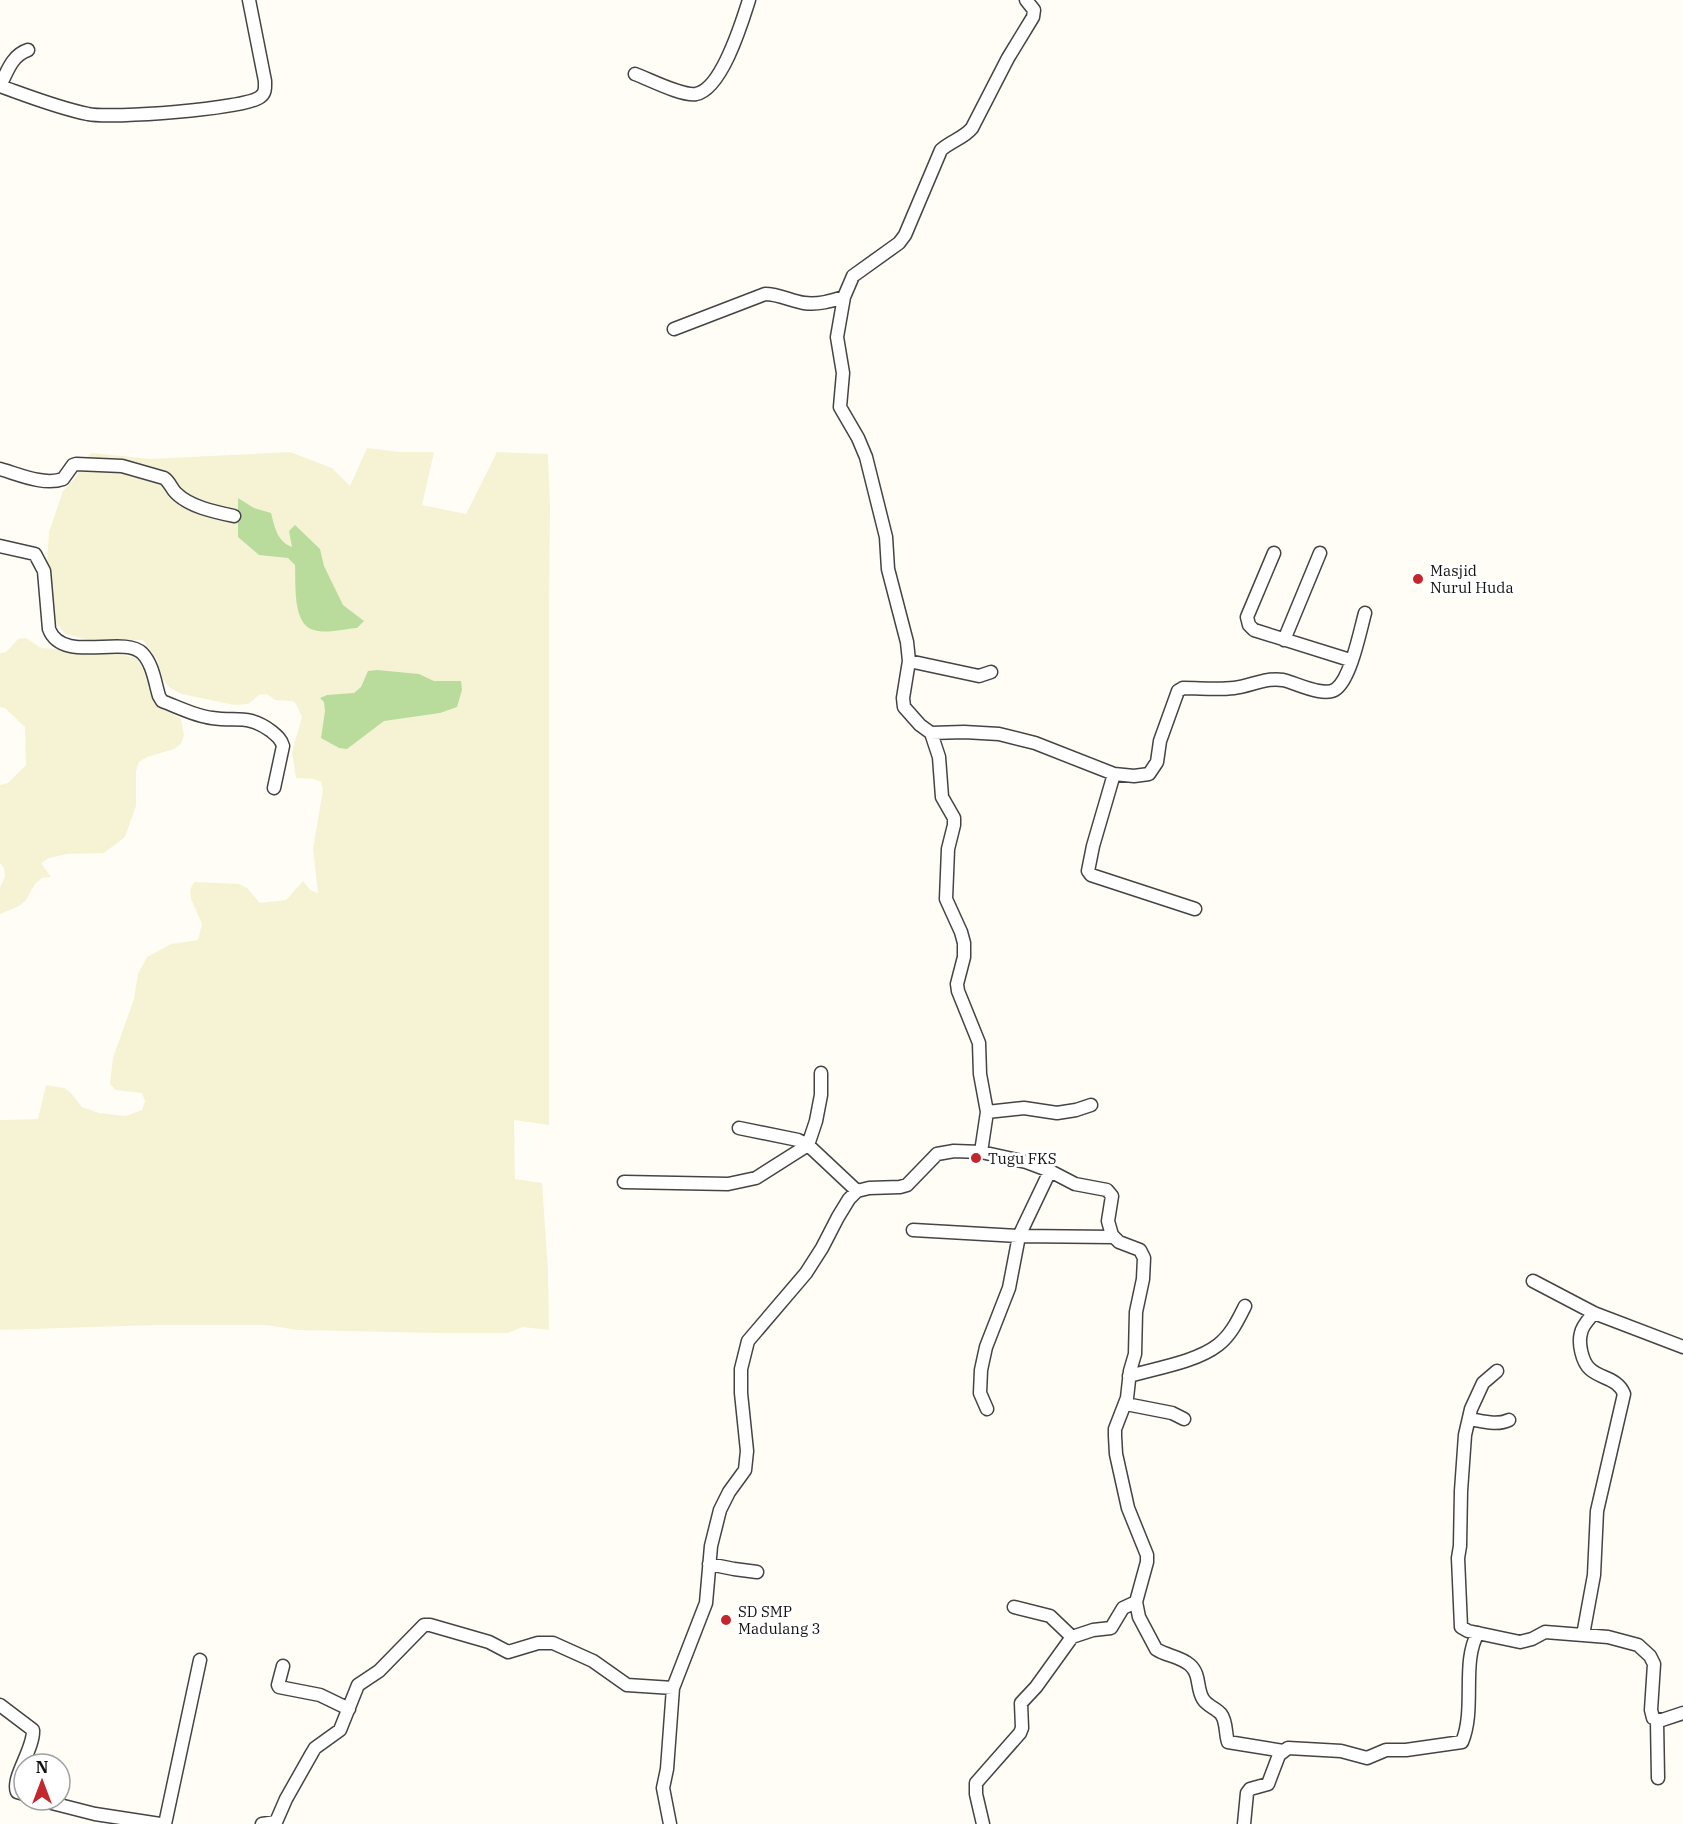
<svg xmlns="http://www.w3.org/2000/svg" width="1683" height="1824" font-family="'IBM Plex Serif',serif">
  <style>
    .farmland { fill: #f6f3d4 }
    .forest { fill: #b9dc9c }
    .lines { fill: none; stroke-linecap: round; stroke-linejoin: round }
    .minor-casing { stroke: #444; stroke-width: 15 }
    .minor { stroke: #fff; stroke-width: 12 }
    .poi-dot { fill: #c4262e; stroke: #fff; stroke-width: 2 }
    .labels { text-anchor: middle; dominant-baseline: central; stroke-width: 6; stroke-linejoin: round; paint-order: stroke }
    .poi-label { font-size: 15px; fill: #111; stroke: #fff; text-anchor: start }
  </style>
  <rect width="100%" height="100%" fill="#fffdf5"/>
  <!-- farmland -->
  <path class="farmland" d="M367,448L399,452H434L422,505L466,514L497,452L548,454L550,506L549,606V1125L514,1120L515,1179L542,1183L548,1270L549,1330L523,1327L507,1333H438L297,1330L267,1325H156L0,1330V1120L38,1119L46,1085L64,1088L71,1093L82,1107L99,1113L126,1116L142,1110L145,1101L142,1093L116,1090L110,1084L113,1058L134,999L138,974L147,957L171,944L198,940L202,924L191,899L190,890L194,882L239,884L247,888L260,903L286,900L303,881L310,890L318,893L313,849L323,789L321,782L314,779L296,778L292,752L302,717L296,704L293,701L275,700L267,694L259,695L248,704L234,705L182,694L170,688L162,678L157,660L143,640H88L66,634L57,624L53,611L47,563L49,532L63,491L76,477L85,458L92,453L150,459L290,452L332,468L350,486Z
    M26,638L41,648L110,652L136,658L141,665L154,698L158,705L181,719L184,735L181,744L174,749L147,757L139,762L136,771V806L125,837L104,853L67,854L49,858L41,863L51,877L42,878L35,884L26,900L19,906L0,914V887L5,877L4,868L0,863V785L8,783L26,765L25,727L5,708L0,707V653L6,652L18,639Z"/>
  <!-- forest -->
  <path class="forest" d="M238,498L254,508L271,513C275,528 277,541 292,547L289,531L295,525L320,549L324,566L343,605L364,621L357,628C344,629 327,634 314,630C292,625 296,583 295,565L288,558L259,555L238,537Z
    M377,670L419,674L434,681H461L462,690L457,707L440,713L384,721L347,749L339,748L321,738L325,711L324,702L320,698L327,695L354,693L361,687L368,671Z"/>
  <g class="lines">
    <!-- minor casing -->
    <g class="minor-casing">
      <path id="minor" d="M635,74C649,79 681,96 696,94C722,89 742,22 749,0
        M0,86C28,96 58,108 88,114C110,119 245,109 260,97C266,93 265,87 265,81L249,0
        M0,86C7,72 12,55 28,50
        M674,329L765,294C779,294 791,301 804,303C818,305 831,301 844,297
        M0,469C18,474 44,486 63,479L73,465L76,464L122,466L164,478C170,482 171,488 176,493C190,507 215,512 234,516
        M0,546L35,554L44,571L49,629C62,664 123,635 142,653C153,664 155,683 159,696L162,701C178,707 195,716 212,718C237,722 248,714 271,731C277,736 281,739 283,746L274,788
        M1274,553L1247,617L1249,625L1254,630L1350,660
        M1284,640L1320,553
        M909,661L979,676L991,672
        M931,733L964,732L999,734L1035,743L1114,774L1134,776L1149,774L1157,762L1160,741L1178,691L1183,688C1200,688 1217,690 1234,688C1251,686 1266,677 1283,680C1296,683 1324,698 1336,689C1351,678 1360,631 1365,613
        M1114,774L1093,846L1088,871L1091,875L1195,909
        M987,1112L1024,1108L1057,1113L1076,1110L1091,1105
        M739,1128L798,1140L808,1145L857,1191
        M981,1152L1026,1162L1050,1171L1075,1184L1107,1190L1112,1196L1108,1221L1112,1235L1119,1242L1140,1250L1144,1258L1143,1279L1136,1312L1135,1354L1130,1371L1127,1398L1115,1429V1436L1116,1454L1128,1508L1147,1555V1562L1136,1602L1123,1608L1111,1628L1093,1630L1072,1637L1036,1687L1021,1703L1022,1728L1020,1733L976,1783V1794L983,1824
        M624,1182L728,1184L756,1178L808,1145L816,1121L821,1095V1073
        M913,1230L1019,1236L1113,1237
        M1533,1281L1594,1313L1683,1347
        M1497,1371L1483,1383L1471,1409L1465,1435L1461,1491L1460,1546L1458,1558L1461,1627L1468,1631L1520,1642L1532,1639L1545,1632L1608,1637L1638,1645L1650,1656L1654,1664L1651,1710L1653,1718L1662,1720L1683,1713
        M1129,1376C1157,1368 1196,1362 1218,1345C1231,1335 1238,1320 1245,1306
        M1126,1404L1172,1413L1184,1419
        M987,1409L980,1393L981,1370L986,1347L1009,1288L1019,1236L1050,1171
        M1469,1419C1482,1421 1497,1426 1509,1420
        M709,1564L734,1569L757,1572
        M1136,1602L1139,1617L1156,1649C1166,1656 1180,1656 1190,1665C1201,1675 1196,1688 1203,1699C1207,1706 1216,1708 1221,1714C1227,1722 1225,1733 1228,1742L1283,1751
        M1014,1607L1050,1616L1072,1637
        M1583,1635L1594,1575L1597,1511L1624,1394C1618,1378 1601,1379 1590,1369C1582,1362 1578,1343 1581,1333C1582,1326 1589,1319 1594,1313
        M283,1666L278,1685L279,1687L320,1695L349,1709
        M0,1705L33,1730C34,1749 11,1778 17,1792L24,1794
        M1657,1721L1658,1778
        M40,1800L95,1814L160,1824
        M165,1824L200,1660
        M262,1824L276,1822L286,1799L312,1753L315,1748L340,1730L358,1685L379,1671L424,1625H430L489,1642L508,1652L538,1643H553L593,1661L627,1685L673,1688
        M670,1824L663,1788L667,1769L673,1688L706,1603L711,1546L720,1510L729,1492L745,1470L747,1451L741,1393V1369L748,1341L806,1273L822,1248L838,1217L849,1199L857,1191L869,1188L900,1187L907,1185L937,1154L954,1151L981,1152L987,1112L980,1074L979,1043L958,991L957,984L964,957V943L961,932L946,899L948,849L954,825V818L942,797L939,757L931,733L920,725L904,707L903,698L909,661L907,642L888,569L886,537L866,457L858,438L840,407L843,373L837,337L844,297L853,276L899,243L905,235L941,150C951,141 964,138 972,128L1008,58L1033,17L1034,10L1026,0
        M1244,1824L1247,1793L1250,1789L1268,1784L1279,1755L1288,1748L1341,1751L1367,1758L1386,1750H1406L1462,1742C1476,1709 1461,1662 1478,1633"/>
    </g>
    <!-- minor -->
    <use href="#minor" class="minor"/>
  </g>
  <!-- markers -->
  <g class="poi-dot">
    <circle cx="1418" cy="579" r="6"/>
    <circle cx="976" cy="1158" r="6"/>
    <circle cx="726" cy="1620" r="6"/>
  </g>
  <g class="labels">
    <!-- poi labels -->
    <g class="poi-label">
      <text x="1430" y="570">Masjid<tspan x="1430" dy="17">Nurul Huda</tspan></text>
      <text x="988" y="1158">Tugu FKS</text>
      <text x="738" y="1611">SD SMP<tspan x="738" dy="17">Madulang 3</tspan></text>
    </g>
  </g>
  <!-- north arrow -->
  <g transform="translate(42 1782)"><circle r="28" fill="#ffffff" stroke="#a0a0a0" stroke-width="1.5"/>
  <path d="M0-4.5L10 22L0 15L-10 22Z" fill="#c4262e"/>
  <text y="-9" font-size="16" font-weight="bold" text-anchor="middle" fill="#111111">N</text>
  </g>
</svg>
